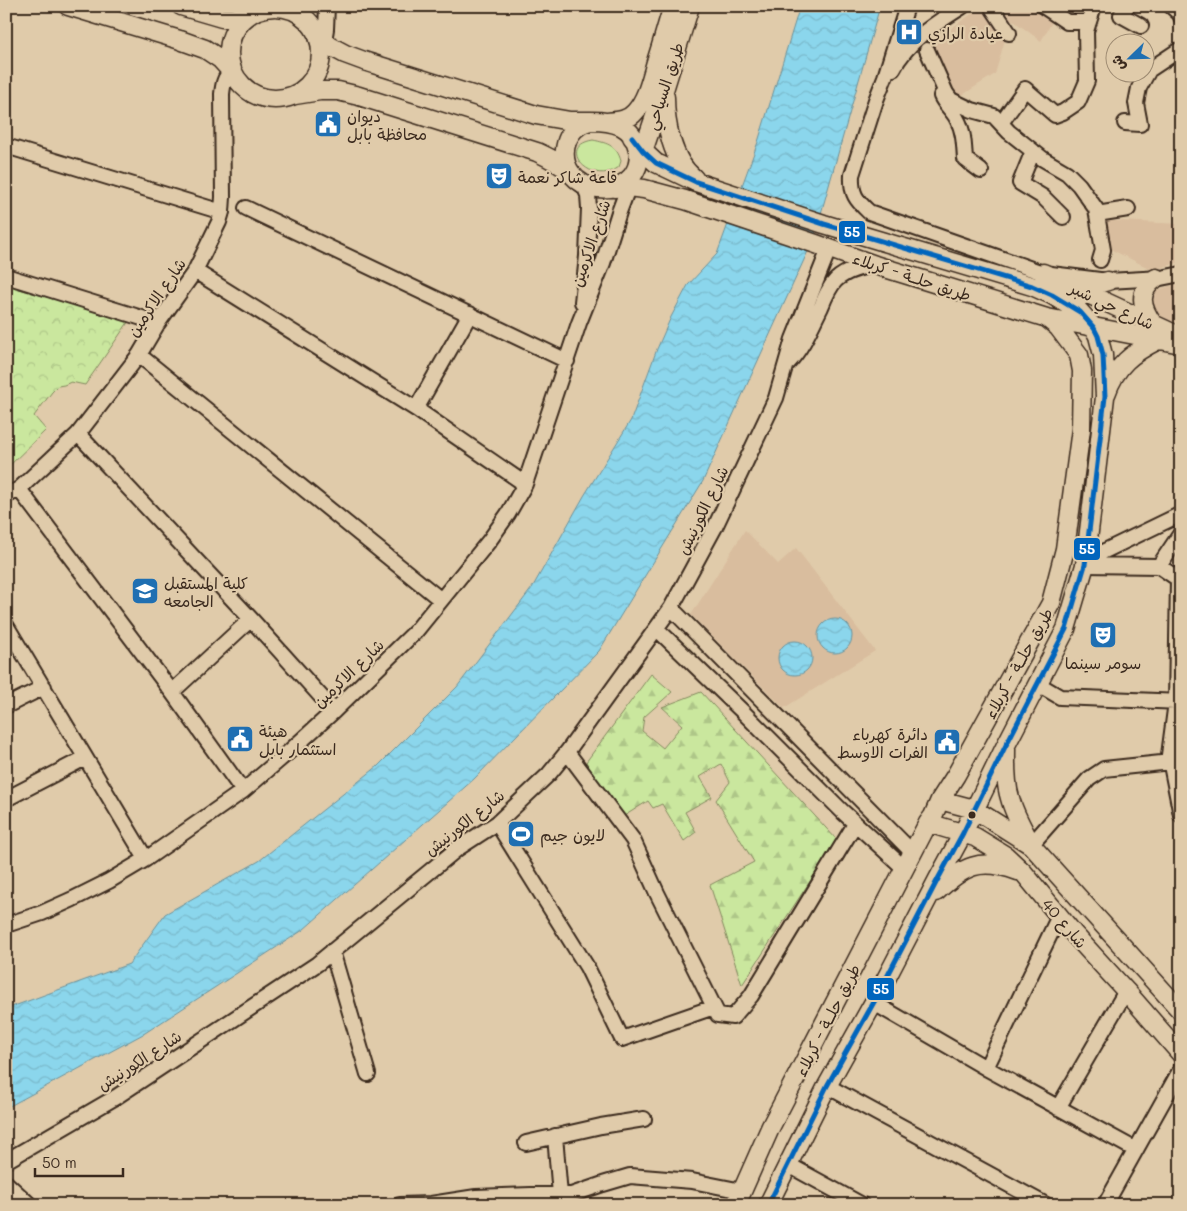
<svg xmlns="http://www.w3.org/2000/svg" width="1187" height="1211" font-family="Mali,'Playpen Sans Arabic',sans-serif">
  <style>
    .built { fill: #d9bd9e }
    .green { fill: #cae79e; stroke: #82885e }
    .forest { fill: url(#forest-firs); stroke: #82885e }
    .park { fill: url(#park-crowns); stroke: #82885e }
    .water { fill: url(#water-waves); stroke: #6b919a }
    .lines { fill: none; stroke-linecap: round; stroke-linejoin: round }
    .minor-casing { stroke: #3b2a1e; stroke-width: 18 }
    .major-casing { stroke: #3b2a1e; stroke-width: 21 }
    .minor { stroke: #e0cbaa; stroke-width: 14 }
    .major { stroke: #e0cbaa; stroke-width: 18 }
    .bus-1-casing { stroke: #e0cbaa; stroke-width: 9 }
    .bus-1 { stroke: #0065bd; stroke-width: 5 }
    .bus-dot { fill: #3b2a1e; stroke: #e0cbaa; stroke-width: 2 }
    .labels { text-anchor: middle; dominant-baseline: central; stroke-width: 4.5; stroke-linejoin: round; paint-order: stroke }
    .poi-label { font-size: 16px; fill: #3b2a1e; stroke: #e0cbaa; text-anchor: start }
    .street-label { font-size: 16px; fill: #3b2a1e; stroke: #e0cbaa }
    .line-badge { stroke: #e0cbaa; stroke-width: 2 }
    .badge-label { font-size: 14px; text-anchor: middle; font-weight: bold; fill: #fff }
  </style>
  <defs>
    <pattern id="forest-firs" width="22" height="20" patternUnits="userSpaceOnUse" patternTransform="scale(1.25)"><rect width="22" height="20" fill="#cae79e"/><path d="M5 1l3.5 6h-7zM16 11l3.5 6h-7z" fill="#aec688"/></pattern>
    <pattern id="park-crowns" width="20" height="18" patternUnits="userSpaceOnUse" patternTransform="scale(1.25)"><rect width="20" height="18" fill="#cae79e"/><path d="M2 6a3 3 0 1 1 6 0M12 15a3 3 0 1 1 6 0" fill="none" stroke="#aec688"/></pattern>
    <pattern id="water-waves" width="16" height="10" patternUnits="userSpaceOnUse" patternTransform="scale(1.25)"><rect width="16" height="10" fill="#8bd6ec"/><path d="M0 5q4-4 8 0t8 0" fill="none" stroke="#79b8ca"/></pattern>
  </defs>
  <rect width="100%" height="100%" fill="#e0cbaa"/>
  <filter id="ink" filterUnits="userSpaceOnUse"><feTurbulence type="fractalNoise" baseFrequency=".02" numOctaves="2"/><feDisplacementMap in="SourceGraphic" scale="10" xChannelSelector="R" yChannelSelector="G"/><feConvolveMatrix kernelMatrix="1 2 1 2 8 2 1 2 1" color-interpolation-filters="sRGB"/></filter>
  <g filter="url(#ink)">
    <!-- built -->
    <path class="built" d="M983,6H1049L1056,15L1041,41L1011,19L995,74L950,103L920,50Z
      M1099,220L1181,224V262L1153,270L1106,247Z
      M1181,283V340L1160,336L1139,295Z
      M745,530L778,564L796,548L875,651L784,708L691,615Z"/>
    <!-- green -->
    <path class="green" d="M593,140C608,143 617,146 621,161L619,167C591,188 555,146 593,140Z"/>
    <!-- forest -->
    <path class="forest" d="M651,674L672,692L644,717L642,731L663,748L682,725L662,707L701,692L837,840L742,985L710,885L754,862L716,800L730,782L721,764L700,777L712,797L685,812L696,832L684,841L662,804L653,808L648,801L621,818L586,762Z"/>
    <!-- park -->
    <path class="park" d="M6,285L129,321L85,385L71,382L64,385L58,386L52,392L34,416L46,430L6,469Z"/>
    <!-- water -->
    <path class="water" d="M800,6H880L814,238L703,481L599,651L474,779L303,930L145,1033L6,1108V1009L129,964L165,914L259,861L378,766L457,687L532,588L584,496L631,420L657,349L671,317L688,285L717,254L758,142Z
      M818 636a17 17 0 1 1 34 0a17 17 0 1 1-34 0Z
      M778 658a17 17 0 1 1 34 0a17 17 0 1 1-34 0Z"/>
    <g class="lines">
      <!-- minor casing -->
      <g class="minor-casing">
        <path id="minor" d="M907,6L885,77L876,100L852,175C851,194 856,200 869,212L1043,273L1108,281L1161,278L1181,274
          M991,6L1009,33
          M1043,6L1067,22H1089
          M1127,6L1121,15L1141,26
          M1171,6L1180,14L1181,17
          M927,50L946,93L951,100L972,110L994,116L1009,132L1043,159L1067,173L1079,185L1096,209L1103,250L1100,260
          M320,65L326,29L327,6
          M893,69C908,40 936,23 963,6
          M941,96C945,105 953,111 957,119C964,131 964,146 965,159L981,171
          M1001,123L1025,89L1055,115L1063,112L1078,102L1087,81L1086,31L1094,6
          M1125,123L1140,124L1136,103L1139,88L1149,70L1179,50
          M6,146L222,212
          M1033,151L1020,183L1043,197L1063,217
          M578,181L585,188L588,195L589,208L587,256L582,302
          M246,208L567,361
          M1097,214L1128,209
          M195,271L416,409L525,484
          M6,276L158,323
          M139,355L441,600
          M788,363C803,347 811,327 821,307C825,297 829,287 836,280C847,270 861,267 875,265
          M416,409L470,314
          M78,434L251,619L334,711
          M19,489L172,692L243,791
          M6,496L19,489L78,434L139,355L158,323L195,271L219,222L222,212L223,197L222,94C223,85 224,78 231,71
          M1086,560L1181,514
          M1085,565L1159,566L1178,579H1181
          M1159,566L1181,533
          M1178,579L1176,702L1169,755L1181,815
          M671,608L913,853
          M6,625L146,859
          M657,629L742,711L843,812L905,869
          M1038,684L1060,697L1181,702
          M172,692L251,619
          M6,706L44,687
          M567,752L633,840L657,893L718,1015L733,1017L751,996L855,824
          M6,799L85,758
          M497,823L587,967L622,1039L714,1007
          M1031,845L1089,779L1104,769L1171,762
          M6,925L42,913L73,899L109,881L146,859L243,791L291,750L334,711L416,631L489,541L508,514L525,484L579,323L603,263L619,212L631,180
          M332,951L368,1074
          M874,1003L986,1068L1136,1150
          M986,1068L1059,916
          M827,1086L1046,1205
          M1058,1108L1126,991
          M555,1136L560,1195
          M526,1143L601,1126L644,1119
          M6,1161L116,1097L317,964L457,849L497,823L549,774L567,752L671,608L715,527L776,398L793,339L829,249
          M787,1164L862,1205
          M6,1183L30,1205
          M400,1205L431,1204L476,1197L531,1195H571L603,1184L630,1176L692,1181L742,1191
          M1105,1205L1181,1069"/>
      </g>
      <!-- major casing -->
      <g class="major-casing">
        <path id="major" d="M68,6L180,40L205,49L220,59L231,71
          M181,6L222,18H233L249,13
          M229 53a46 46 0 1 1 92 0a46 46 0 1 1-92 0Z
          M317,33L330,46L345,54L364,61L536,115L570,121H591
          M295,95L320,91H338L359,96L537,152C550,158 560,163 571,173
          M665,97C665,123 672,161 694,178
          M591,121C601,121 612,122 621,126C639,135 644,161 632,176C617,194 584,192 571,173C560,158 564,135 580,125C583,123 587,122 591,121Z
          M606,122C616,121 628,121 635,112C647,99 651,79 656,62C662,44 667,25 673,6
          M632,137L643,151L656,163L696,182L824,224L1032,286L1052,295L1080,312L1094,328L1098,336L1103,355L1105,397L1085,565L1066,629L1006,745L963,833L938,879L874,1002L827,1086L768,1205
          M640,160L664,90L690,6
          M614,188L628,187L644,189L685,200L816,244L875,265L1047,318L1058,327L1079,355L1082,371L1081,429L1065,549L1051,603L956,775L940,800L933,816L928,823L771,1126L736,1205
          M1043,273L1181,337
          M1079,298C1087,289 1096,283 1108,281
          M1047,318L1181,344
          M1153,324C1141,307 1137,292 1156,278
          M1106,394C1116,365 1132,353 1158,340
          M1006,748C1006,764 1005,782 1010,798C1014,814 1023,829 1031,844
          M940,800L974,809L1031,845L1181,1011
          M928,823L975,837L1006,856L1023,872L1073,933L1126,991L1181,1054
          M936,892C964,866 979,857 1018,871"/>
      </g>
      <!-- minor -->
      <use href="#minor" class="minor"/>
      <!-- major -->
      <use href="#major" class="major"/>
      <!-- bus-1 casing -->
      <g class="bus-1-casing">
        <path id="bus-1" d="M632,137L643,151L656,163L696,182L824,224L1032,286L1052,295L1080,312L1094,328L1098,336L1103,355L1105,397L1085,565L1066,629L1006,745L963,833L938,879L874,1002L827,1086L768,1205"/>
      </g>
      <!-- bus-1 -->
      <use href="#bus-1" class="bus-1"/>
    </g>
  </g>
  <!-- icons -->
  <defs>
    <g id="hospital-square" transform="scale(1.4375)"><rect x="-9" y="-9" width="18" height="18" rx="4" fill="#1f6fb2" stroke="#e0cbaa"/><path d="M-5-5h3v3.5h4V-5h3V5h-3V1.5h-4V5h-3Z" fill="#fff"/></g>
    <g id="civic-square" transform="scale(1.4375)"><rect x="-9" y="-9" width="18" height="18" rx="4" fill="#1f6fb2" stroke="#e0cbaa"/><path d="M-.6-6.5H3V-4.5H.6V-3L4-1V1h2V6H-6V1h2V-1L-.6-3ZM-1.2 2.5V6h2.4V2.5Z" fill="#fff"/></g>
    <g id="theatre-square" transform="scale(1.4375)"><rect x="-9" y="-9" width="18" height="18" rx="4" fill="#1f6fb2" stroke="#e0cbaa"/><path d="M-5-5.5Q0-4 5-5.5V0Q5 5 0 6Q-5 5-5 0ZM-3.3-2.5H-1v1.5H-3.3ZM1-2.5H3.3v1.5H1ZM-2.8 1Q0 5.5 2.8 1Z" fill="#fff"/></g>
    <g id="university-square" transform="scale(1.4375)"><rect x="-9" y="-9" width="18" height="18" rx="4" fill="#1f6fb2" stroke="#e0cbaa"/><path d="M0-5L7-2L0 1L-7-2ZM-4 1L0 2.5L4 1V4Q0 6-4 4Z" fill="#fff"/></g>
    <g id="stadium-square" transform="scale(1.4375)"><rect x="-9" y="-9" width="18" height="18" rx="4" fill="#1f6fb2" stroke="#e0cbaa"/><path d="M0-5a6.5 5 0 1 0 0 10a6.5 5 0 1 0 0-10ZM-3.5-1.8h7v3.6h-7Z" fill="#fff"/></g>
  </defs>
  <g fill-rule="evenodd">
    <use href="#hospital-square" x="909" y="32"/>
    <use href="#civic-square" x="328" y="124"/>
    <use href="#theatre-square" x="499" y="176"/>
    <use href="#university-square" x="145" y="591"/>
    <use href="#theatre-square" x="1103" y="635"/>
    <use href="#civic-square" x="240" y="739"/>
    <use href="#civic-square" x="947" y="742"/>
    <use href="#stadium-square" x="521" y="834"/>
  </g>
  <!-- markers -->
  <circle class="bus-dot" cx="972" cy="815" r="4.5"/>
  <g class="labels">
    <!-- poi labels -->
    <g class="poi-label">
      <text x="928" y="32">عيادة الرازي</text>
      <text x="347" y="115">ديوان<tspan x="347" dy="18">محافظة بابل</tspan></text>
      <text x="518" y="176">قاعة شاكر نعمة</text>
      <text x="164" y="582">كلية المستقبل<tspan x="164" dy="18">الجامعه</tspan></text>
      <text x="1103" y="662" text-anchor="middle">سومر سينما</text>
      <text x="259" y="730">هيئة<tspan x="259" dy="18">استثمار بابل</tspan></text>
      <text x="928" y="733" text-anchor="end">دائرة كهرباء<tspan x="928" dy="18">الفرات الاوسط</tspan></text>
      <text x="540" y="834">لايون جيم</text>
    </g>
    <!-- street labels -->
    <g class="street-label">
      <text transform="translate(664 86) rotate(-72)">طريق السياحي</text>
      <text transform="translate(590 243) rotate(-71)">شارع الاكرمين</text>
      <text transform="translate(912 276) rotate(18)">طريق حلــة - كربلاء</text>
      <text transform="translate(156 297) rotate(-56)">شارع الاكرمين</text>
      <text transform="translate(1112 305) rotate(25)">شارع حي شبر</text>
      <text transform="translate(702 510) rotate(-64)">شارع الكورنيش</text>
      <text transform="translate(1018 663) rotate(-61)">طريق حلــة - كربلاء</text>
      <text transform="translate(348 673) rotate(-44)">شارع الاكرمين</text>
      <text transform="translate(464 822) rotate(-38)">شارع الكورنيش</text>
      <text transform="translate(1065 923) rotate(49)">شارع 40</text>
      <text transform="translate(827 1020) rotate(-63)">طريق حلــة - كربلاء</text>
      <text transform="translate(139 1060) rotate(-33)">شارع الكورنيش</text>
    </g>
  </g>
  <g class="line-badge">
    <rect x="838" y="220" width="28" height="24" rx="5" fill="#0065bd"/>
    <rect x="1073" y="537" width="28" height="24" rx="5" fill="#0065bd"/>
    <rect x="866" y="977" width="29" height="24" rx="5" fill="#0065bd"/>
  </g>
  <g class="badge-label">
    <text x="852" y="237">55</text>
    <text x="1087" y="554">55</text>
    <text x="881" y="994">55</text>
  </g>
  <!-- margin -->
  <rect width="1187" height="1211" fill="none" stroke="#e0cbaa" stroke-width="25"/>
  <rect x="12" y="12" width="1162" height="1186" fill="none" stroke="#3b2a1e" stroke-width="2" filter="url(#ink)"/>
  <!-- north arrow -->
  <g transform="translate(1130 58) rotate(247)"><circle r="24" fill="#e0cbaa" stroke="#9e8b72"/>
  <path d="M0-4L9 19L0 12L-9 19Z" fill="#1f6fb2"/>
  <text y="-8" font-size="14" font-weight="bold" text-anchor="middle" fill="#3b2a1e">ش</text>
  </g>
  <!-- scale -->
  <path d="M35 1168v8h88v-8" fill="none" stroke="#3b2a1e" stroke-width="2.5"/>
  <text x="42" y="1168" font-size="15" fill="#3b2a1e" stroke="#e0cbaa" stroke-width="4" paint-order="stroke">50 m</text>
</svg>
